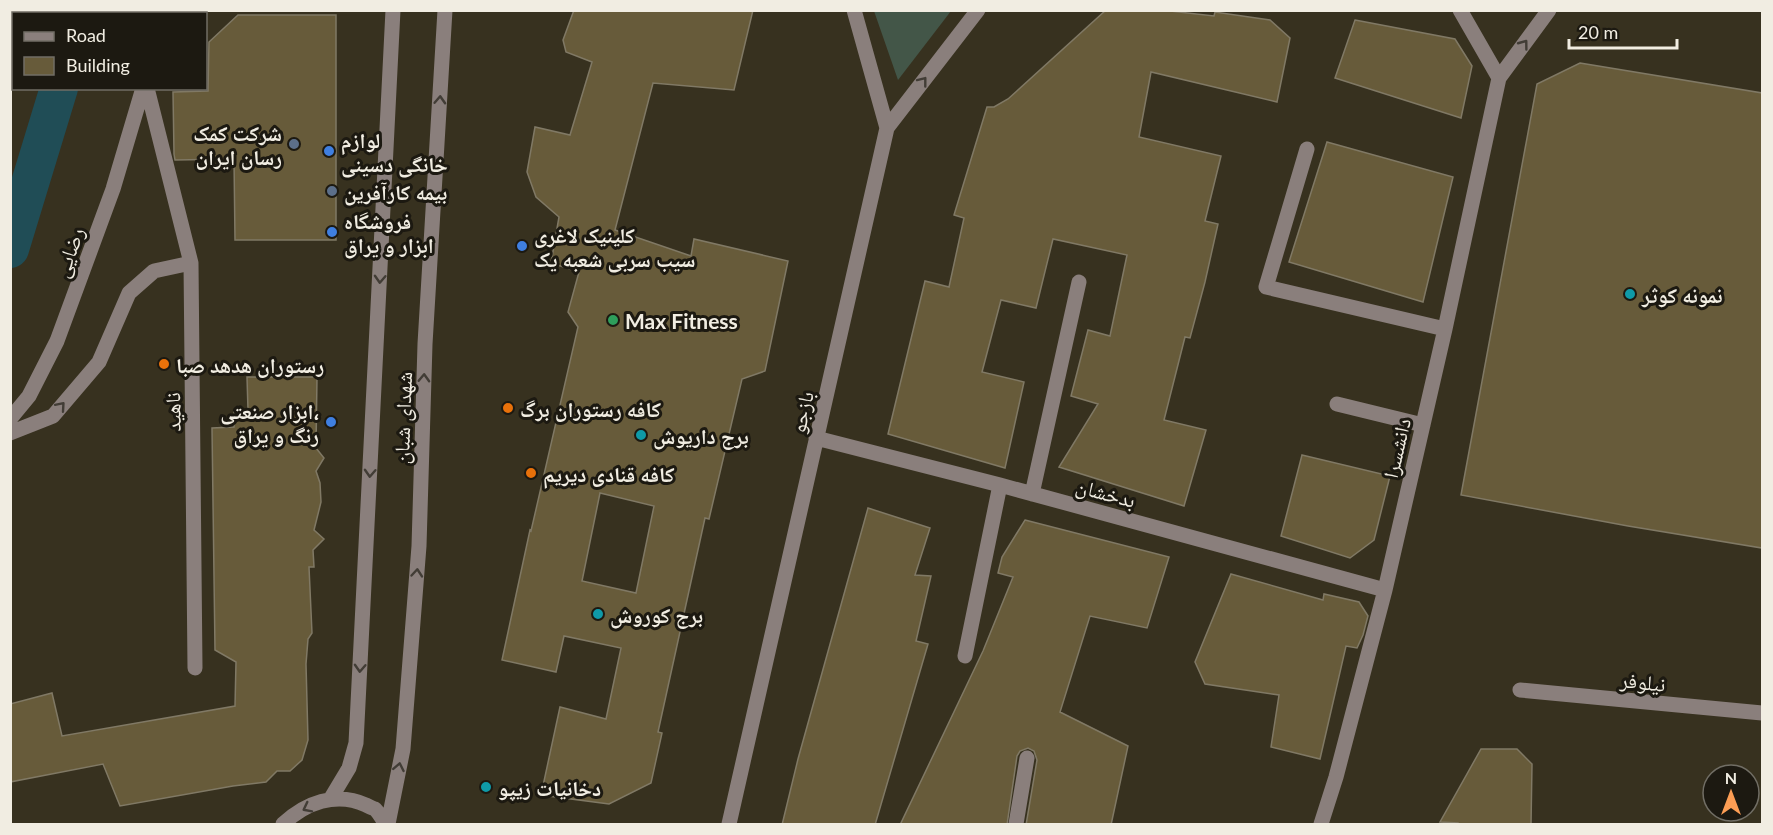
<svg xmlns="http://www.w3.org/2000/svg" width="1773" height="835" font-family="Lato,'Noto Naskh Arabic',sans-serif">
  <style>
    .green { fill: #435648 }
    .lines { fill: none; stroke-linecap: round; stroke-linejoin: round }
    .canal { stroke: #204d56; stroke-width: 38 }
    .building { fill: #675b3a; stroke: #807965; stroke-width: 1.5; fill-rule: evenodd }
    .minor { stroke: #8a7f7c; stroke-width: 15 }
    .oneway { stroke: #423d36 }
    .service-dot { fill: #5c6f8a; stroke: #1c1911; stroke-width: 2 }
    .shop-dot { fill: #3f7fe0; stroke: #1c1911; stroke-width: 2 }
    .culture-dot { fill: #0f9aa8; stroke: #1c1911; stroke-width: 2 }
    .leisure-dot { fill: #2e9e5b; stroke: #1c1911; stroke-width: 2 }
    .food-dot { fill: #e8710a; stroke: #1c1911; stroke-width: 2 }
    .labels { text-anchor: middle; dominant-baseline: central; stroke-width: 6; stroke-linejoin: round; paint-order: stroke }
    .poi-label { font-size: 21px; font-weight: bold; fill: #f1ede2; stroke: #1c1911; text-anchor: start }
    .street-label { font-size: 21px; fill: #f1ede2; stroke: #1c1911 }
  </style>
  <rect width="100%" height="100%" fill="#37311f"/>
  <!-- green -->
  <path class="green" d="M874,11V10L951,11L898,80Z"/>
  <g class="lines">
    <!-- canal -->
    <path class="canal" d="M10,249L59,88"/>
  </g>
  <!-- building -->
  <path class="building" d="M574,10H753L734,90L653,83L615,230L691,256L694,239L788,261L765,371L742,379L709,519L705,518L658,732L662,733L651,783L609,804L541,795L560,707L606,719L621,648L564,636L556,672L502,660L530,530L531,531L578,327L568,312L579,272L551,263L559,217L536,197L527,172L535,127L570,135L592,62L566,52L563,40ZM600,493L654,506L636,593L582,581Z
    M1106,10H1161L1214,16L1215,12L1270,20L1290,38L1277,102L1151,72L1139,137L1221,156L1205,221L1218,224L1205,282L1190,338L1185,337L1164,420L1206,430L1184,506L1059,467L1098,404L1071,396L1088,330L1110,336L1127,255L1053,239L1036,308L1001,300L982,372L1024,382L1005,468L888,434L925,281L949,287L964,218L954,215L987,107H994L1008,99Z
    M238,15H336V240H235L234,159L175,160L174,154L173,92L208,91L209,42Z
    M1355,20L1455,39L1472,66L1461,118L1335,78Z
    M1580,63L1762,93V548L1628,526L1461,495L1537,84Z
    M1327,142L1453,177L1423,302L1289,262Z
    M247,377H317L316,448L324,458L316,471L320,483L321,502L314,530L324,539L313,550L314,567H309L312,633L308,639L306,664L308,740L302,760L290,771H277L266,782L233,786L120,806L103,764L10,782V704L52,693L62,736L235,706L236,662L215,650L212,428L234,427V410H248Z
    M1302,455L1390,476L1374,540L1350,558L1281,536Z
    M868,508L930,528L915,575L931,576L916,641L928,644L875,825H782L798,759Z
    M1025,520L1169,557L1147,628L1090,616L1060,712L1128,746L1111,825H1026L1037,760L1034,751L1028,748L1020,751L1017,756L1007,825H900L983,651L1013,577L998,573L1002,557Z
    M1231,574L1323,600L1324,594L1359,602L1368,616L1363,635L1357,648L1346,646L1320,759L1271,747L1279,695L1205,684L1195,662Z
    M1481,749H1517L1532,764L1531,825H1458V823L1440,822Z"/>
  <g class="lines">
    <!-- minor -->
    <path class="minor" d="M1460,10L1499,78
      M168,14L169,10
      M147,88L191,263L195,668
      M887,128L978,10
      M1307,149L1266,287L1445,329
      M1337,404L1423,425
      M10,419L29,396L57,341L113,189L143,88
      M10,433L53,416L99,362L129,293L154,271L191,263
      M816,438L1000,485L1385,590
      M1032,494L1079,282
      M965,656L1000,485
      M1520,690L1762,713
      M331,798L349,768L356,743L393,10
      M283,824C305,803 336,791 366,805C366,805 374,809 375,809C379,813 383,820 386,824
      M388,824L403,749L419,546L425,344L445,10
      M729,824L887,128L854,10
      M1016,824L1027,758
      M1321,824L1336,777L1385,590L1445,329L1499,78L1549,10"/>
  </g>
  <!-- one-way arrows -->
  <defs><path id="oneway-chevron" d="M-2-3.5L2.5 0L-2 3.5" fill="none" stroke-width="1.6" stroke-linecap="round" stroke-linejoin="round" transform="scale(1.5)"/></defs>
  <g class="oneway">
    <use href="#oneway-chevron" transform="translate(1524 44) rotate(-53)"/>
    <use href="#oneway-chevron" transform="translate(923 81) rotate(-52)"/>
    <use href="#oneway-chevron" transform="translate(440 100) rotate(-87)"/>
    <use href="#oneway-chevron" transform="translate(380 279) rotate(93)"/>
    <use href="#oneway-chevron" transform="translate(424 378) rotate(-88)"/>
    <use href="#oneway-chevron" transform="translate(61 406) rotate(-49)"/>
    <use href="#oneway-chevron" transform="translate(370 473) rotate(93)"/>
    <use href="#oneway-chevron" transform="translate(417 573) rotate(-85)"/>
    <use href="#oneway-chevron" transform="translate(360 668) rotate(93)"/>
    <use href="#oneway-chevron" transform="translate(399 767) rotate(-79)"/>
    <use href="#oneway-chevron" transform="translate(307 808) rotate(153)"/>
  </g>
  <!-- markers -->
  <g class="service-dot">
    <circle cx="294" cy="144" r="6"/>
    <circle cx="332" cy="191" r="6"/>
  </g>
  <g class="shop-dot">
    <circle cx="329" cy="151" r="6"/>
    <circle cx="332" cy="232" r="6"/>
    <circle cx="522" cy="246" r="6"/>
    <circle cx="331" cy="422" r="6"/>
  </g>
  <g class="culture-dot">
    <circle cx="1630" cy="294" r="6"/>
    <circle cx="641" cy="435" r="6"/>
    <circle cx="598" cy="614" r="6"/>
    <circle cx="486" cy="787" r="6"/>
  </g>
  <circle class="leisure-dot" cx="613" cy="320" r="6"/>
  <g class="food-dot">
    <circle cx="164" cy="364" r="6"/>
    <circle cx="508" cy="408" r="6"/>
    <circle cx="531" cy="473" r="6"/>
  </g>
  <g class="labels">
    <!-- poi labels -->
    <g class="poi-label">
      <text x="282" y="132" text-anchor="end">شرکت کمک<tspan x="282" dy="24">رسان ایران</tspan></text>
      <text x="341" y="139">لوازم<tspan x="341" dy="24">خانگی دسینی</tspan></text>
      <text x="344" y="191">بیمه کارآفرین</text>
      <text x="344" y="220">فروشگاه<tspan x="344" dy="24">ابزار و یراق</tspan></text>
      <text x="534" y="234">کلینیک لاغری<tspan x="534" dy="24">سیب سربی شعبه یک</tspan></text>
      <text x="1642" y="294">نمونه کوثر</text>
      <text x="625" y="320">Max Fitness</text>
      <text x="176" y="364">رستوران هدهد صبا</text>
      <text x="520" y="408">کافه رستوران برگ</text>
      <text x="319" y="410" text-anchor="end">ابزار صنعتی،<tspan x="319" dy="24">رنگ و یراق</tspan></text>
      <text x="653" y="435">برج داریوش</text>
      <text x="543" y="473">کافه قنادی دیریم</text>
      <text x="610" y="614">برج کوروش</text>
      <text x="498" y="787">دخانیات زیپو</text>
    </g>
    <!-- street labels -->
    <g class="street-label">
      <text transform="translate(68 252) rotate(-70)">رضایی</text>
      <text transform="translate(172 412) rotate(-91)">ناهید</text>
      <text transform="translate(801 412) rotate(-77)">بازجو</text>
      <text transform="translate(402 418) rotate(-88)">شهدای شبان</text>
      <text transform="translate(1396 448) rotate(-77)">دانشسرا</text>
      <text transform="translate(1106 492) rotate(15)">بدخشان</text>
      <text transform="translate(1643 681) rotate(6)">نیلوفر</text>
    </g>
  </g>
  <!-- border -->
  <rect width="1773" height="835" fill="none" stroke="#f1ede2" stroke-width="24"/>
  <!-- legend -->
  <rect x="12" y="12" width="195" height="78" fill="#1c1911" stroke="#716e65" stroke-width="1.5"/>
  <rect x="24" y="32" width="30" height="9" fill="#8a7f7c" stroke="#716e65" stroke-width="1.5"/>
  <text x="66" y="42" font-size="18" fill="#f1ede2">Road</text>
  <rect x="24" y="57" width="30" height="18" fill="#675b3a" stroke="#716e65" stroke-width="1.5"/>
  <text x="66" y="72" font-size="18" fill="#f1ede2">Building</text>
  <!-- north arrow -->
  <g transform="translate(1731 793)"><circle r="28" fill="#1c1911" stroke="#716e65" stroke-width="1.5"/>
  <path d="M0-4.5L10 22L0 15L-10 22Z" fill="#fc9d54"/>
  <text y="-9" font-size="16" font-weight="bold" text-anchor="middle" fill="#f1ede2">N</text>
  </g>
  <!-- scale -->
  <path d="M1569 39v9h108v-9" fill="none" stroke="#f1ede2" stroke-width="3"/>
  <text x="1578" y="39" font-size="18" fill="#f1ede2" stroke="#1c1911" stroke-width="4.5" paint-order="stroke">20 m</text>
</svg>
